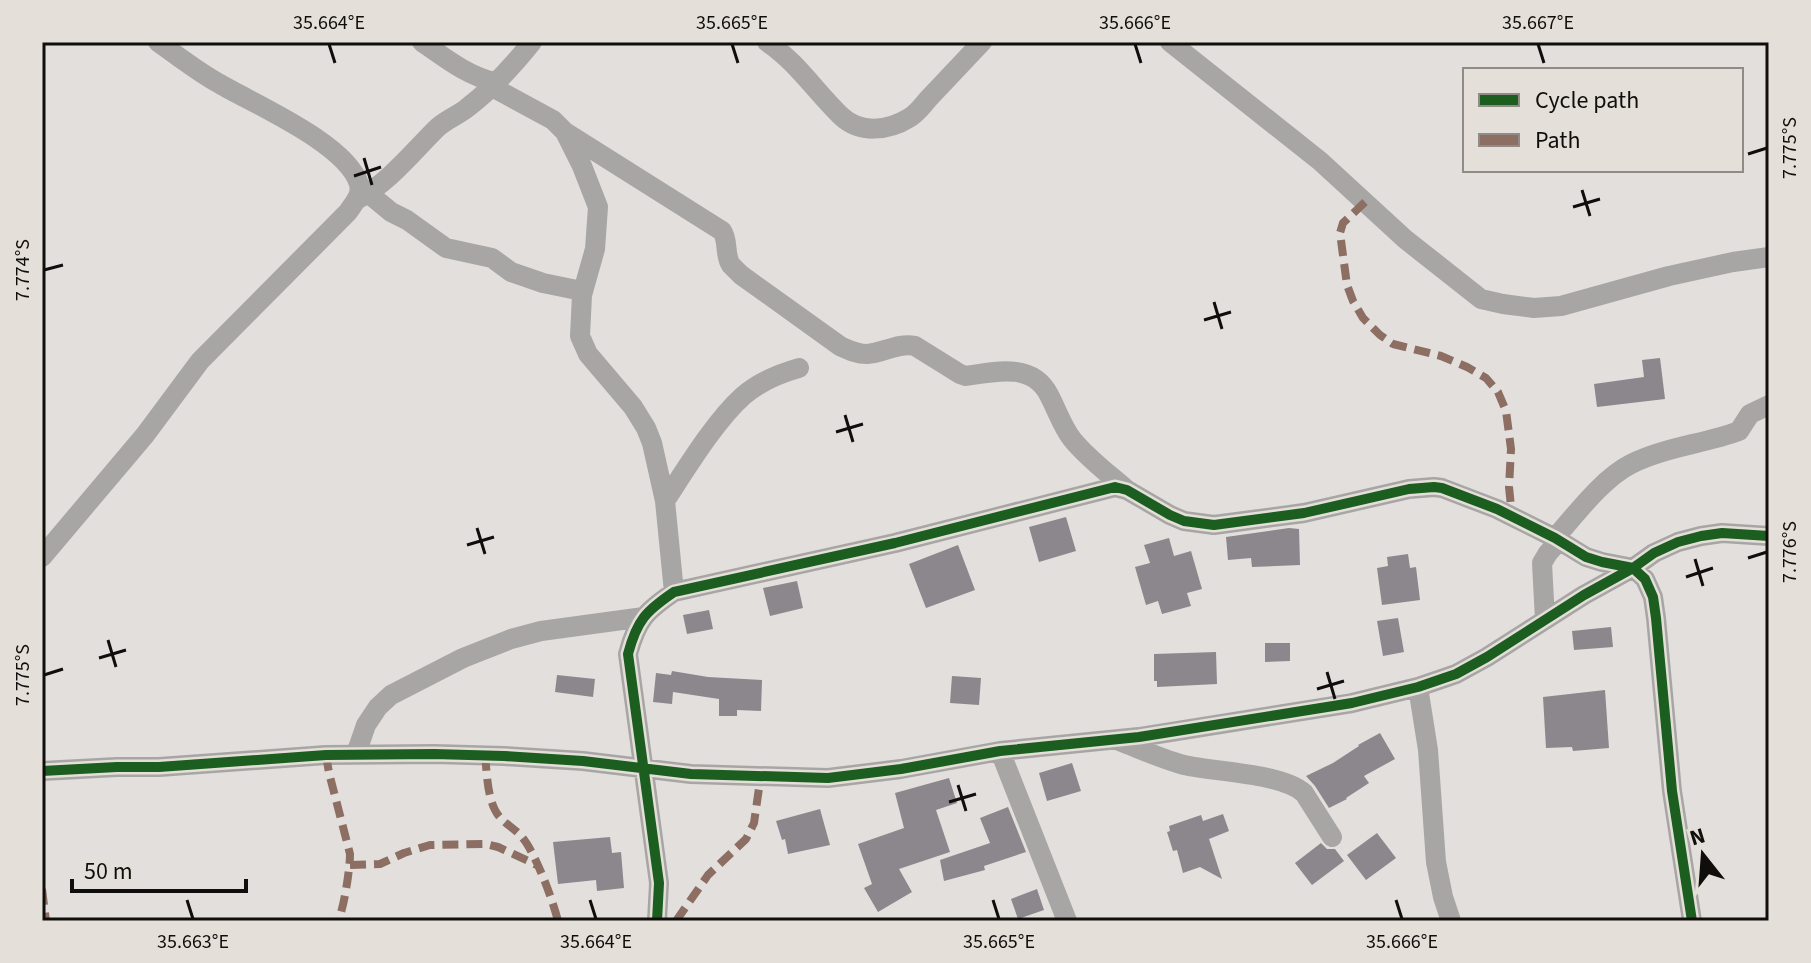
<svg xmlns="http://www.w3.org/2000/svg" width="1811" height="963" font-family="'Source Sans 3',sans-serif">
  <style>
    .building { fill: #8b878c }
    .lines { fill: none; stroke-linecap: round; stroke-linejoin: round }
    .street { stroke: #a7a6a5; stroke-width: 20 }
    .quiet { stroke: #8d6e63; stroke-width: 8; stroke-dasharray: 16 8; stroke-linecap: butt }
    .cycleway-casing { stroke: #e5dfd9; stroke-width: 15 }
    .cycleway { stroke: #1b5e20; stroke-width: 10 }
    .ticks { fill: none; stroke: #100e0c; stroke-width: 3 }
    .neatline { fill: none; stroke: #100e0c; stroke-width: 3 }
    .ticks-label { font-size: 20px; text-anchor: middle; fill: #100e0c }
  </style>
  <rect width="100%" height="100%" fill="#e2dfdc"/>
  <!-- building -->
  <path class="building" d="M1660,358L1665,399L1597,407L1594,384L1644,377L1642,360Z
    M1066,517L1076,551L1039,562L1029,527Z
    M1289,528L1299,529L1300,565L1252,567L1251,558L1228,560L1226,537Z
    M1169,538L1174,556L1191,551L1202,589L1187,593L1191,606L1162,614L1158,601L1146,605L1135,567L1150,563L1144,545Z
    M958,545L975,590L926,608L909,564Z
    M1408,554L1410,568L1416,567L1420,600L1382,605L1377,568L1388,566L1387,557Z
    M797,581L803,608L770,616L763,588Z
    M709,610L713,629L687,634L683,615Z
    M1398,618L1404,652L1383,656L1377,621Z
    M1611,627L1613,647L1574,650L1572,631Z
    M1265,643H1290V661L1265,662Z
    M1216,652L1217,684L1157,687V681H1154V654Z
    M672,671L708,677L762,680L761,711L737,710V716H719V699L673,692L672,704L653,702L656,673L671,675Z
    M557,675L595,679L593,697L555,692Z
    M952,676L981,678L979,705L950,703Z
    M1605,690L1609,748L1573,751L1572,747L1546,748L1543,697Z
    M1380,733L1395,759L1364,776L1369,783L1346,798L1347,799L1329,808L1315,786L1306,776L1333,763L1359,746L1358,745Z
    M1072,763L1081,791L1047,801L1039,773Z
    M949,778L957,803L936,810L950,852L899,869L912,892L878,912L864,888L872,884L858,844L904,828L895,793Z
    M1008,807L1026,852L984,866L985,870L944,881L940,860L990,843L980,818Z
    M820,809L830,845L788,854L785,839L782,840L776,821Z
    M1223,814L1229,831L1209,839L1222,879L1200,867L1183,873L1177,850L1173,851L1167,832L1170,831L1169,826L1201,815L1203,821Z
    M1377,833L1396,858L1366,880L1347,855Z
    M610,837L612,853L621,852L624,888L597,891L596,880L558,884L553,842Z
    M1321,843L1327,849H1335L1344,861L1312,885L1295,863Z
    M1037,889L1044,910L1018,919L1011,899Z"/>
  <g class="lines">
    <!-- street -->
    <path class="street" d="M422,42C448,60 466,75 497,83
      M767,42C796,61 816,92 841,116C860,134 888,131 909,118C918,113 924,103 931,96C948,78 965,60 982,42
      M1170,42L1320,161L1405,239L1481,299L1503,304L1534,308L1561,306L1669,276L1733,262L1769,257
      M492,87L553,120L565,132L582,166L598,207L595,249L582,295L580,336L588,354L633,407L646,428L652,443L665,501L674,592
      M565,132L722,231C729,241 724,255 731,265C732,266 740,274 741,275L840,346C849,350 857,354 867,354C883,353 899,342 915,346L960,374L966,376C997,371 1033,363 1049,395C1057,410 1062,426 1072,439C1087,458 1109,474 1127,490
      M368,193L391,212L407,220L446,248L492,258L511,272L543,283L577,290L582,295
      M358,199C389,182 411,154 436,129C445,120 457,116 467,108C492,89 512,67 532,42
      M665,501C686,469 715,421 743,396C759,382 778,374 799,368
      M1555,538C1576,514 1603,478 1631,464C1665,447 1704,444 1739,431L1750,414L1769,405
      M42,557L145,435L200,361L348,212C354,203 362,195 359,184C347,144 256,105 220,84C198,72 178,56 158,42
      M1545,620L1542,563L1548,553L1560,540
      M1418,687L1428,750L1436,862L1443,897L1451,921
      M1119,741C1140,749 1162,759 1184,765C1214,772 1282,773 1304,793L1332,837
      M1000,751L1067,921
      M356,754L366,725L378,707L391,695L463,658L511,639L541,631L644,617
      M42,771L117,767H159L326,755L434,754L504,756L583,761L691,774L828,778L901,769L1000,751L1139,737L1352,703L1418,687L1456,674L1487,657L1584,595L1633,568L1654,553L1678,542L1701,536L1722,533L1769,536
      M657,921L659,883L628,654C637,620 646,611 674,592L895,543L1115,487L1127,490L1170,515L1184,521L1214,525L1304,513L1409,489L1434,487L1442,488L1497,509L1555,538L1586,557L1602,562L1633,568L1645,579L1653,597L1656,618L1672,791L1692,921"/>
    <!-- quiet -->
    <path class="quiet" d="M1365,202L1343,223L1340,233L1347,285L1353,301L1363,318L1380,335L1393,344L1441,356L1467,367L1486,378L1498,392L1506,411L1511,449L1509,487L1512,516
      M326,755L329,773L350,854C350,869 344,908 338,921
      M485,755C487,773 487,794 495,810C501,822 513,827 521,836C535,851 553,901 558,921
      M350,865L380,864L404,853L430,845L486,844L498,847L537,865
      M42,889L46,921
      M676,921L708,875L746,839L754,823L759,788L763,776"/>
    <!-- cycleway casing -->
    <g class="cycleway-casing">
      <path id="cycleway" d="M42,771L117,767H159L326,755L434,754L504,756L583,761L691,774L828,778L901,769L1000,751L1139,737L1352,703L1418,687L1456,674L1487,657L1584,595L1633,568L1654,553L1678,542L1701,536L1722,533L1769,536
        M657,921L659,883L628,654C637,620 646,611 674,592L895,543L1115,487L1127,490L1170,515L1184,521L1214,525L1304,513L1409,489L1434,487L1442,488L1497,509L1555,538L1586,557L1602,562L1633,568L1645,579L1653,597L1656,618L1672,791L1692,921"/>
    </g>
    <!-- cycleway -->
    <use href="#cycleway" class="cycleway"/>
  </g>
  <!-- ticks -->
  <path class="ticks" d="M329,44L335,63M732,44L738,63M1135,44L1141,63M1538,44L1544,63M1748,154L1767,148M364,158L372,185M354,176L381,167M1582,190L1590,216M1573,207L1600,199M44,270L63,265M1214,302L1222,329M1204,320L1231,312M845,415L853,442M836,432L863,424M477,528L485,554M467,545L494,537M1748,558L1767,552M1695,559L1703,586M1686,577L1713,568M108,640L116,667M99,658L126,650M1327,672L1335,699M44,675L63,669M1317,689L1344,681M958,785L966,811M949,802L976,794M187,900L193,919M590,900L596,919M993,900L999,919M1396,900L1402,919"/>
  <!-- border -->
  <rect width="1811" height="963" fill="none" stroke="#e5dfd9" stroke-width="88"/>
  <!-- legend -->
  <rect x="1463" y="68" width="280" height="104" fill="#e5dfd9" stroke="#908b87" stroke-width="2"/>
  <rect x="1479" y="94" width="40" height="12" fill="#1b5e20" stroke="#908b87" stroke-width="2"/>
  <text x="1535" y="108" font-size="24" fill="#100e0c">Cycle path</text>
  <rect x="1479" y="134" width="40" height="12" fill="#8d6e63" stroke="#908b87" stroke-width="2"/>
  <text x="1535" y="148" font-size="24" fill="#100e0c">Path</text>
  <!-- north arrow -->
  <g transform="translate(1703 855) rotate(343)" stroke="#e5dfd9" stroke-width="6" paint-order="stroke">
  <path d="M0-6L14 30L0 20L-14 30Z" fill="#100e0c"/>
  <text y="-12" font-size="22" font-weight="bold" text-anchor="middle" fill="#100e0c">N</text>
  </g>
  <!-- scale -->
  <path d="M72 879v12h174v-12" fill="none" stroke="#100e0c" stroke-width="4"/>
  <text x="84" y="879" font-size="24" fill="#100e0c" stroke="#e5dfd9" stroke-width="6" paint-order="stroke">50 m</text>
  <rect x="44" y="44" width="1723" height="875" class="neatline"/>
  <g class="ticks-label">
    <text x="329" y="29">35.664°E</text>
    <text x="732" y="29">35.665°E</text>
    <text x="1135" y="29">35.666°E</text>
    <text x="1538" y="29">35.667°E</text>
    <text transform="translate(1789 148) rotate(-90)" y="7">7.775°S</text>
    <text transform="translate(22 270) rotate(-90)" y="7">7.774°S</text>
    <text transform="translate(1789 552) rotate(-90)" y="7">7.776°S</text>
    <text transform="translate(22 675) rotate(-90)" y="7">7.775°S</text>
    <text x="193" y="948">35.663°E</text>
    <text x="596" y="948">35.664°E</text>
    <text x="999" y="948">35.665°E</text>
    <text x="1402" y="948">35.666°E</text>
  </g>
</svg>
